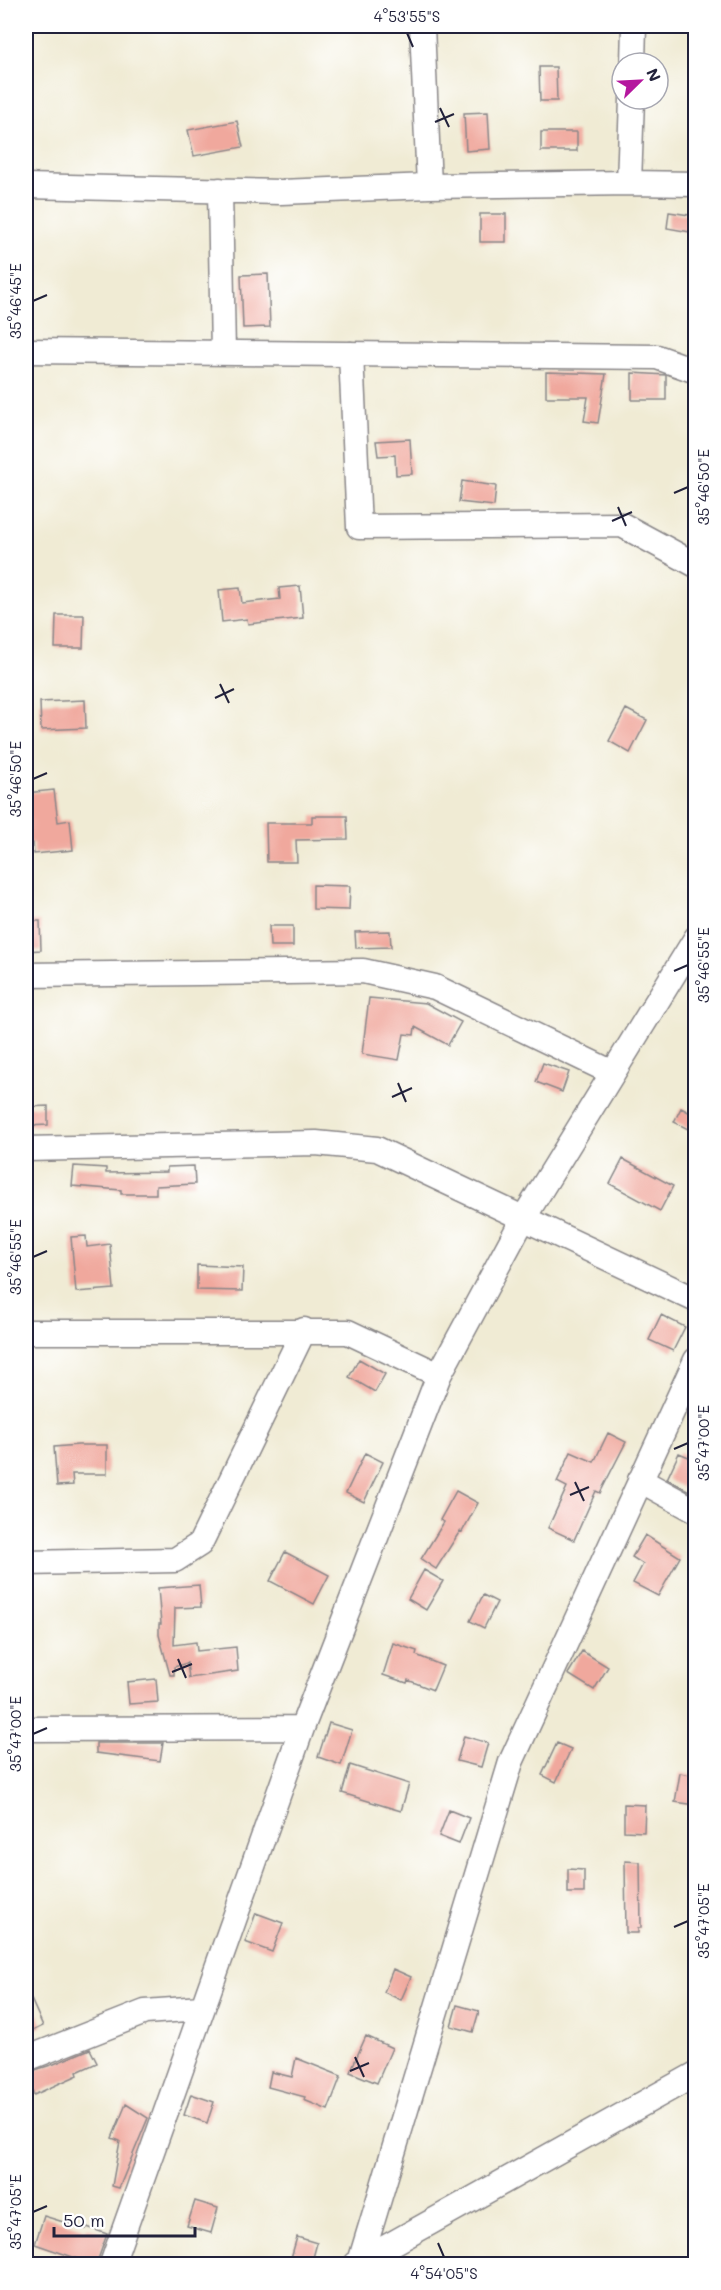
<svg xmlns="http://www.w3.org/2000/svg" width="721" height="2290" font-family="Mali,sans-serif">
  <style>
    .building { fill: #f0a89d }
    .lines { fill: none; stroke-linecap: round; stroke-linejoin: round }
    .minor-casing { stroke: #898688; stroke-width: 27 }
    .minor { stroke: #fff; stroke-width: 24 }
    .ticks { fill: none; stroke: #22223b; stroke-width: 2 }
    .neatline { fill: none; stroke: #22223b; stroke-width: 2 }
    .ticks-label { font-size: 15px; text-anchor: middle; fill: #22223b }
  </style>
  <rect width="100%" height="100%" fill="#fff"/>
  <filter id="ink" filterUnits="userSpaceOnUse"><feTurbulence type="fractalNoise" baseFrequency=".0167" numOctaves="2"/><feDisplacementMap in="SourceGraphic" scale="12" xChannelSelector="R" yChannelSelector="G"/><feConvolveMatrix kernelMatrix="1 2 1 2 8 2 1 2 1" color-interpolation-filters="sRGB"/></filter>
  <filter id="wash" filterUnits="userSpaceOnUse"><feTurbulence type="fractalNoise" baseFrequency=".008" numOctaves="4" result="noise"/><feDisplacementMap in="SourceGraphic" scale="24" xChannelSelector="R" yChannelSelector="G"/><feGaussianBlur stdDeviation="1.35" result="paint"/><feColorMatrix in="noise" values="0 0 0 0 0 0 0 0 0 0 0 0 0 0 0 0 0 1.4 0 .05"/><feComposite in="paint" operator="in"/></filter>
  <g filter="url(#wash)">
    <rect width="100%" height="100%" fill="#f0ebd4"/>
    <g id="blocks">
      <!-- building -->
      <path class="building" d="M539,67H556L557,101H540Z
        M488,112L490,149L466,151L464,113Z
        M237,121L243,147L194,156L188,130Z
        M541,132H577V151H541Z
        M669,212L696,216V233L667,228Z
        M480,214H506V242H480Z
        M268,274L270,327L243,328L241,275Z
        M546,372L606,374L598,423L584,421L588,397H546Z
        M632,373L666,375V400H632Z
        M410,439L412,474L396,475L395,455L378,456L376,441Z
        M462,481L496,486L494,506L459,502Z
        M300,586L303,618L248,624L247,619L222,622L219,590L240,588L242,603L280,599L279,588Z
        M56,615H84L83,648H55Z
        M85,700L86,728L41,730L40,702Z
        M626,709L647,720L630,753L609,741Z
        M54,790L58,822L70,820L73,850L34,854L33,843L26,844V793Z
        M312,816H347L348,839L296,840L297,862H267L266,823H312Z
        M313,885L350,886L349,910L313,909Z
        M26,921H40L41,950L26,951Z
        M269,926H293V946H270Z
        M390,931L391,947L356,948L355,932Z
        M369,998L426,1003L461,1022L448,1045L415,1027L414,1035L404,1034L399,1060L362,1054Z
        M543,1063L569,1072L562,1092L536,1082Z
        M48,1106V1125L26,1126V1107Z
        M681,1108L696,1116V1133L674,1122Z
        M623,1159L673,1186L660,1211L610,1184Z
        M74,1166L106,1168V1173L167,1172V1167L194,1166L195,1184L156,1186V1194H121V1190L72,1186Z
        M86,1236L87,1247L110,1244L114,1289L76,1292L71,1237Z
        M197,1265L243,1267L242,1291L197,1290Z
        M661,1315L685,1327L673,1351L649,1340Z
        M359,1359L385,1374L375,1392L349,1377Z
        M608,1433L626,1442L600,1493L596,1491L574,1540L548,1528L567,1487L557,1482L571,1452L594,1462Z
        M78,1445H107V1474H72L73,1485L57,1486L54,1447Z
        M365,1453L383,1462L364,1502L346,1493Z
        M679,1453L696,1460V1488L693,1493L667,1479Z
        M456,1491L478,1503L462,1532L460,1531L436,1569L421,1559L444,1522L440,1520Z
        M645,1535L680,1557L658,1596L633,1583L643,1564L632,1557Z
        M285,1552L329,1575L314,1604L270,1581Z
        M424,1570L443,1581L426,1610L408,1599Z
        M199,1585L201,1607L175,1608L174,1645L196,1642L197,1651L236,1647L238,1671L189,1678L187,1663L174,1667V1675H170L159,1635V1624H161L158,1588Z
        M483,1595L497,1602L484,1628L470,1621Z
        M393,1643L417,1651L416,1655L443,1666L433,1690L408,1680L407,1683L383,1675Z
        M582,1651L608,1667L594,1690L568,1674Z
        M156,1679L158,1702L129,1704L127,1682Z
        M329,1723L352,1730L341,1765L318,1757Z
        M464,1736L488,1743L481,1767L457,1761Z
        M96,1743H163L160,1761L96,1753Z
        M557,1743L571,1749L556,1782L542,1775Z
        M350,1765L409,1784L401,1811L342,1793Z
        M680,1773L696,1776V1805L675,1802Z
        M624,1804L645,1805L644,1832L624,1831Z
        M449,1810L469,1818L459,1844L439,1836Z
        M625,1861L640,1862L641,1928H638V1933H626Z
        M568,1869L584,1870V1893H568Z
        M256,1913L283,1923L272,1952L245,1942Z
        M393,1969L411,1977L401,2000L384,1992Z
        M26,1988L43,2026L26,2034Z
        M457,2005L479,2011L473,2032L451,2026Z
        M366,2036L392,2048L377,2083L350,2072Z
        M90,2049L97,2063L77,2072L78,2075L34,2095L26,2073L54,2064Z
        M296,2058L341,2076L328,2110L304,2100L305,2097L268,2087L271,2072L292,2077Z
        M191,2094L214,2102L207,2123L184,2115Z
        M126,2104L148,2118L119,2188L112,2186L120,2141L112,2138Z
        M195,2201L218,2208L211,2233L187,2226Z
        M44,2216L86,2229L87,2227L107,2234L96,2265L35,2244Z
        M297,2237L317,2243L311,2265H289Z"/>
    </g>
  </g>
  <g filter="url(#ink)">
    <use href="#blocks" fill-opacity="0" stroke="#898688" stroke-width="1.5"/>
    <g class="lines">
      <!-- minor casing -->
      <g class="minor-casing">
        <path id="minor" d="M422,26L429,186
          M633,63L634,26
          M629,183L632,99
          M26,186L281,192L429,186L629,183L696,184
          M220,190L223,353
          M26,351L657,357L696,371
          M351,354L359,527L622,525L696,565
          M26,975L363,971L435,987L613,1073
          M26,1149L316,1143L377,1149L696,1300
          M26,1332H348L439,1375
          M640,1480L696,1511
          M26,1563L175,1560L200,1544L304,1330
          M26,1729L302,1728
          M26,2059L145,2012L201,2008
          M360,2262L511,1762L696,1360
          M112,2264L302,1728L439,1375L523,1219L696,938
          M356,2264L696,2074"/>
      </g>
      <!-- minor -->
      <use href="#minor" class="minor"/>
    </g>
  </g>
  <!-- ticks -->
  <path class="ticks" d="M407,33L413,47M440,108L449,127M435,122L454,114M33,301L47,295M674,493L688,487M618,507L626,526M612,521L632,512M220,684L229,703M215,698L234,689M33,779L47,773M674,971L688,965M398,1083L406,1102M392,1097L412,1088M33,1257L47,1251M674,1449L688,1443M575,1482L584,1501M570,1495L589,1487M178,1659L186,1678M172,1672L192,1664M33,1734L47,1728M674,1927L688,1921M355,2057L364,2077M350,2071L369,2063M33,2212L47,2206M438,2243L444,2257"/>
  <!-- margin -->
  <rect width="721" height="2290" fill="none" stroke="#fff" stroke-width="66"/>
  <!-- north arrow -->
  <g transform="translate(640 81) rotate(66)"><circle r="28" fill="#ffffff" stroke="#a7a7b1" stroke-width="1.5"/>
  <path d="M0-4.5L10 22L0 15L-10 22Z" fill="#b5179e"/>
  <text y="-9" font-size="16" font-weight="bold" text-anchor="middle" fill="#22223b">N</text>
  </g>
  <!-- scale -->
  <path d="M54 2227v9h141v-9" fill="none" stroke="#22223b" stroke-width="3"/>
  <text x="63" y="2227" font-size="18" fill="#22223b" stroke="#ffffff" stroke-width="4.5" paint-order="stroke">50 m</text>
  <rect x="33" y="33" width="655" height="2224" class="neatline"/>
  <g class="ticks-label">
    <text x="407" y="22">4°53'55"S</text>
    <text transform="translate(16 301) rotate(-90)" y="5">35°46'45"E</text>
    <text transform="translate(704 487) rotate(-90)" y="5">35°46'50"E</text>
    <text transform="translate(16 779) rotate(-90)" y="5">35°46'50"E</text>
    <text transform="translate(704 965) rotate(-90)" y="5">35°46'55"E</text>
    <text transform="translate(16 1257) rotate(-90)" y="5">35°46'55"E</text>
    <text transform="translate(704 1443) rotate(-90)" y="5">35°47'00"E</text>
    <text transform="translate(16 1734) rotate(-90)" y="5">35°47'00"E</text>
    <text transform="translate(704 1921) rotate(-90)" y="5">35°47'05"E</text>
    <text transform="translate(16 2212) rotate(-90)" y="5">35°47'05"E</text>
    <text x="444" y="2279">4°54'05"S</text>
  </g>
</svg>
